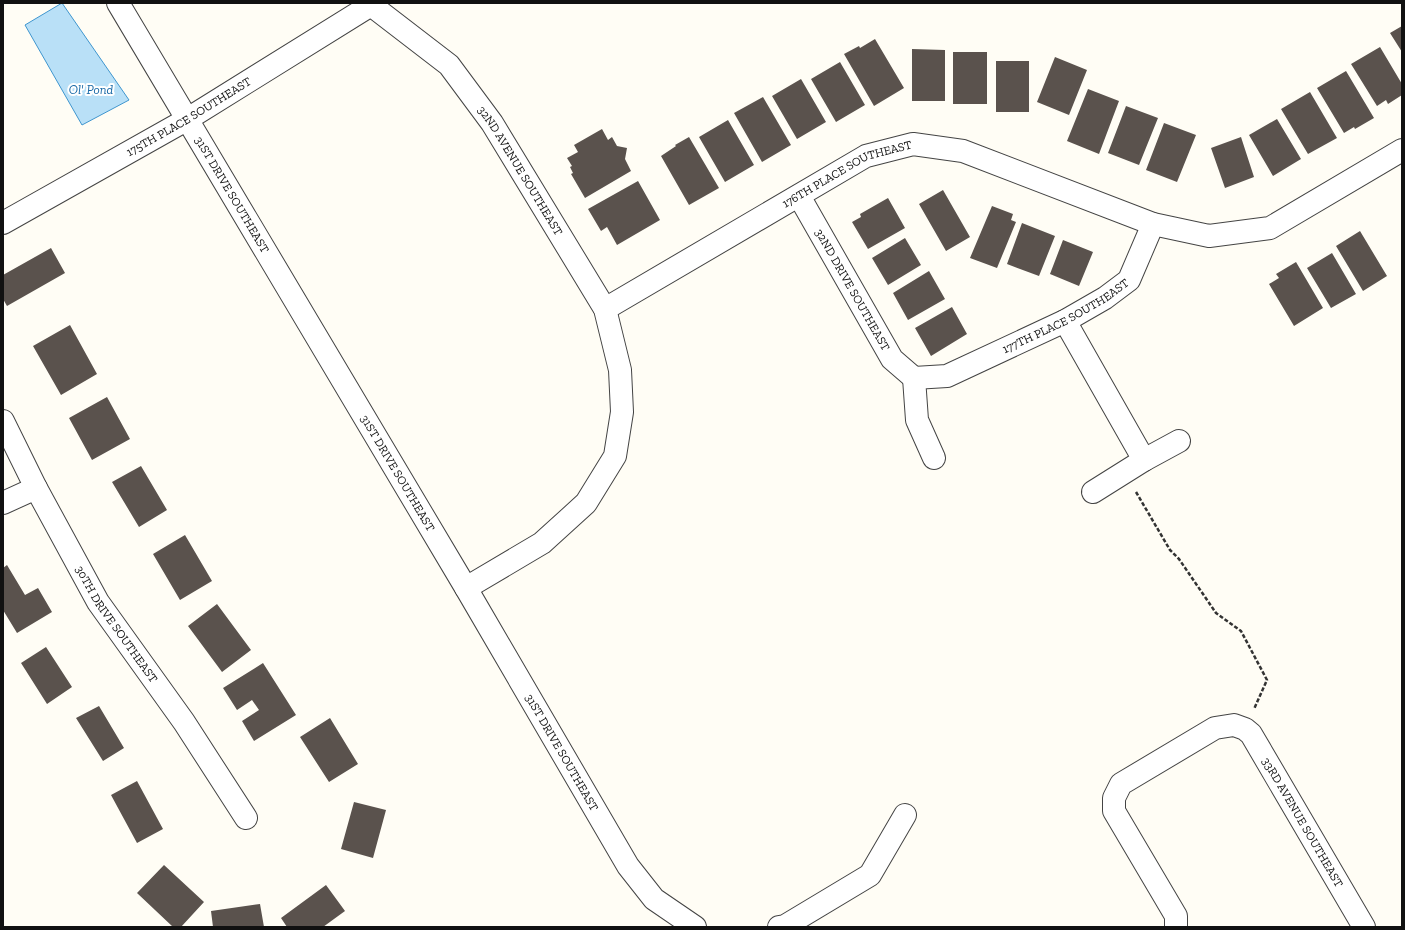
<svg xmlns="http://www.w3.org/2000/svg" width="1405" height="930" font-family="'Zilla Slab',serif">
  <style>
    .water { fill: #b9e0f7; stroke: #3f96cf }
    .building { fill: #5a524d }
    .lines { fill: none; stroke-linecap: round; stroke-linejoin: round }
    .minor-casing { stroke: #444; stroke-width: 24 }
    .path { stroke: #333; stroke-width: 2.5; stroke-dasharray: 4 2; stroke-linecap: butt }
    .minor { stroke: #fff; stroke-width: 22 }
    .labels { text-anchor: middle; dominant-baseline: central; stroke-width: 4; stroke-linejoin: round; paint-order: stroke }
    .street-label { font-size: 12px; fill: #111; stroke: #fff }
    .water-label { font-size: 13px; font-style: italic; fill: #1768a6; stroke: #fff }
  </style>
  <rect width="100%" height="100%" fill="#fffdf5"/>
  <!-- water -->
  <path class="water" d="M62,3L129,100L82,125L25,25Z"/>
  <!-- building -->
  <path class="building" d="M1402,26V52L1390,33Z
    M875,39L904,88L874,106L844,54L859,46L860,48Z
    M1380,47L1402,84V95L1388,104L1386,100L1377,106L1351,64Z
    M912,49L945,50V101H912Z
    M953,52H987V104H953Z
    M1055,57L1087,70L1069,115L1037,102Z
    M996,61H1029V112H996Z
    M840,62L865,105L836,122L811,79Z
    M1346,71L1374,118L1355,129L1354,127L1344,133L1317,88Z
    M801,79L826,122L797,139L772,96Z
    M1088,89L1119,101L1099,154L1067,141Z
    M1310,92L1337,138L1308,154L1281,109Z
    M763,97L791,145L762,162L734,113Z
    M1126,106L1158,118L1139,165L1108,153Z
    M1277,119L1301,159L1273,176L1249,135Z
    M728,120L754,165L725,182L699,137Z
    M1164,123L1196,135L1177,182L1146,170Z
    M602,129L608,140L612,137L617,146L627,148L625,159L631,171L585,198L571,174L573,173L570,167L572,166L567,158L578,152L574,145Z
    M689,137L719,188L689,205L661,156L676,146L675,145Z
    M1241,137L1254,177L1225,188L1211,148Z
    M638,181L660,220L617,245L607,227L601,231L588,209Z
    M943,190L970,237L946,251L919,204Z
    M888,198L905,228L868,249L852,222L861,217L860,214Z
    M992,206L1013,214L1011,220L1016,222L997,268L970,258Z
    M1022,223L1055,236L1039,276L1007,264Z
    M1360,231L1387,276L1363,291L1336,246Z
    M905,238L921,265L888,285L872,258Z
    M1063,240L1093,252L1079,286L1050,274Z
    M51,248L65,273L7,306L3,299V275Z
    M1332,253L1356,294L1331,308L1307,268Z
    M1296,262L1323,308L1294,326L1269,284L1279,278L1276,274Z
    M929,271L945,299L908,320L893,293Z
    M952,307L967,334L931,356L915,328Z
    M70,325L97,374L61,395L33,346Z
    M107,397L130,439L92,460L69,418Z
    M141,466L167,510L139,527L112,482Z
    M185,535L212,581L180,600L153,554Z
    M7,565L25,595L38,588L52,612L17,633L3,610V568Z
    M217,604L251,650L222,672L188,626Z
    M46,647L72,687L47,704L21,663Z
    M263,663L296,715L254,741L242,721L259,710L252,700L237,710L223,688Z
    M99,706L124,748L103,761L76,718Z
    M330,718L358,764L329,782L300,737Z
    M137,781L163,829L137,843L111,795Z
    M354,802L386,810L373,858L341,849Z
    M164,865L204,902L181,927H173L137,893Z
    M326,885L345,911L323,927H287L281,918Z
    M260,904L264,927H213L211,911Z"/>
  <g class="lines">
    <!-- minor casing -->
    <g class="minor-casing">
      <g id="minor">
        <path id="s1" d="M118,3L466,588L628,866L654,899L695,927"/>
        <path id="s2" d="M371,5L449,65L492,123L605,309L620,370L622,412L615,456L586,503L542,543L466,588"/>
        <path id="s3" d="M799,196L892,359L914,378"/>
        <path id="s4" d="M3,223L186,120L371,5"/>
        <path id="s5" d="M605,309L866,156L913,144L963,151L1153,224L1209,236L1270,228L1402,150"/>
        <path d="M1065,321L1144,460"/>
        <path id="s6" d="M914,378L947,376L1065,321L1105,298L1129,280L1153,224"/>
        <path d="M914,378L917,420L934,458"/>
        <path id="s7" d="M3,421L36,488L98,602L184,722L246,818"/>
        <path d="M1093,492L1144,460L1179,441"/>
        <path d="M3,503L36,488"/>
        <path d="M779,927L785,926L870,875L905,815"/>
        <path id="s8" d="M1176,927V916L1114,811V798L1121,784L1215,728L1234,725L1245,729L1251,734L1364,927"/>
      </g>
    </g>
    <!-- path -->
    <path class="path" d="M1136,492L1170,550L1179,559L1216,613L1241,631L1267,680L1254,709"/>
    <!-- minor -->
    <use href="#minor" class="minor"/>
  </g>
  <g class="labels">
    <!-- street labels -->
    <g class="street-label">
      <text stroke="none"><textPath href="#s4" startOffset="214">175TH PLACE SOUTHEAST</textPath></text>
      <text stroke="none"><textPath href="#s2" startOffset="226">32ND AVENUE SOUTHEAST</textPath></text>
      <text stroke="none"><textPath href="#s5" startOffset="278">176TH PLACE SOUTHEAST</textPath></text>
      <text stroke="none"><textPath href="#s1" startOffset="223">31ST DRIVE SOUTHEAST</textPath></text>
      <text stroke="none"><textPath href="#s3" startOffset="108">32ND DRIVE SOUTHEAST</textPath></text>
      <text stroke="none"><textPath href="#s6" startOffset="166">177TH PLACE SOUTHEAST</textPath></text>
      <text stroke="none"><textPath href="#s1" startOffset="547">31ST DRIVE SOUTHEAST</textPath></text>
      <text stroke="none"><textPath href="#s7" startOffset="233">30TH DRIVE SOUTHEAST</textPath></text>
      <text stroke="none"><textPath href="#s1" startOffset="871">31ST DRIVE SOUTHEAST</textPath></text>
      <text stroke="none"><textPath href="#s8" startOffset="412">33RD AVENUE SOUTHEAST</textPath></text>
    </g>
    <!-- water labels -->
    <g class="water-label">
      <text x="91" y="89">Ol' Pond</text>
    </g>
  </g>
  <!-- border -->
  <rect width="1405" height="930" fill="none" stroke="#111111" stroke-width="8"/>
</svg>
